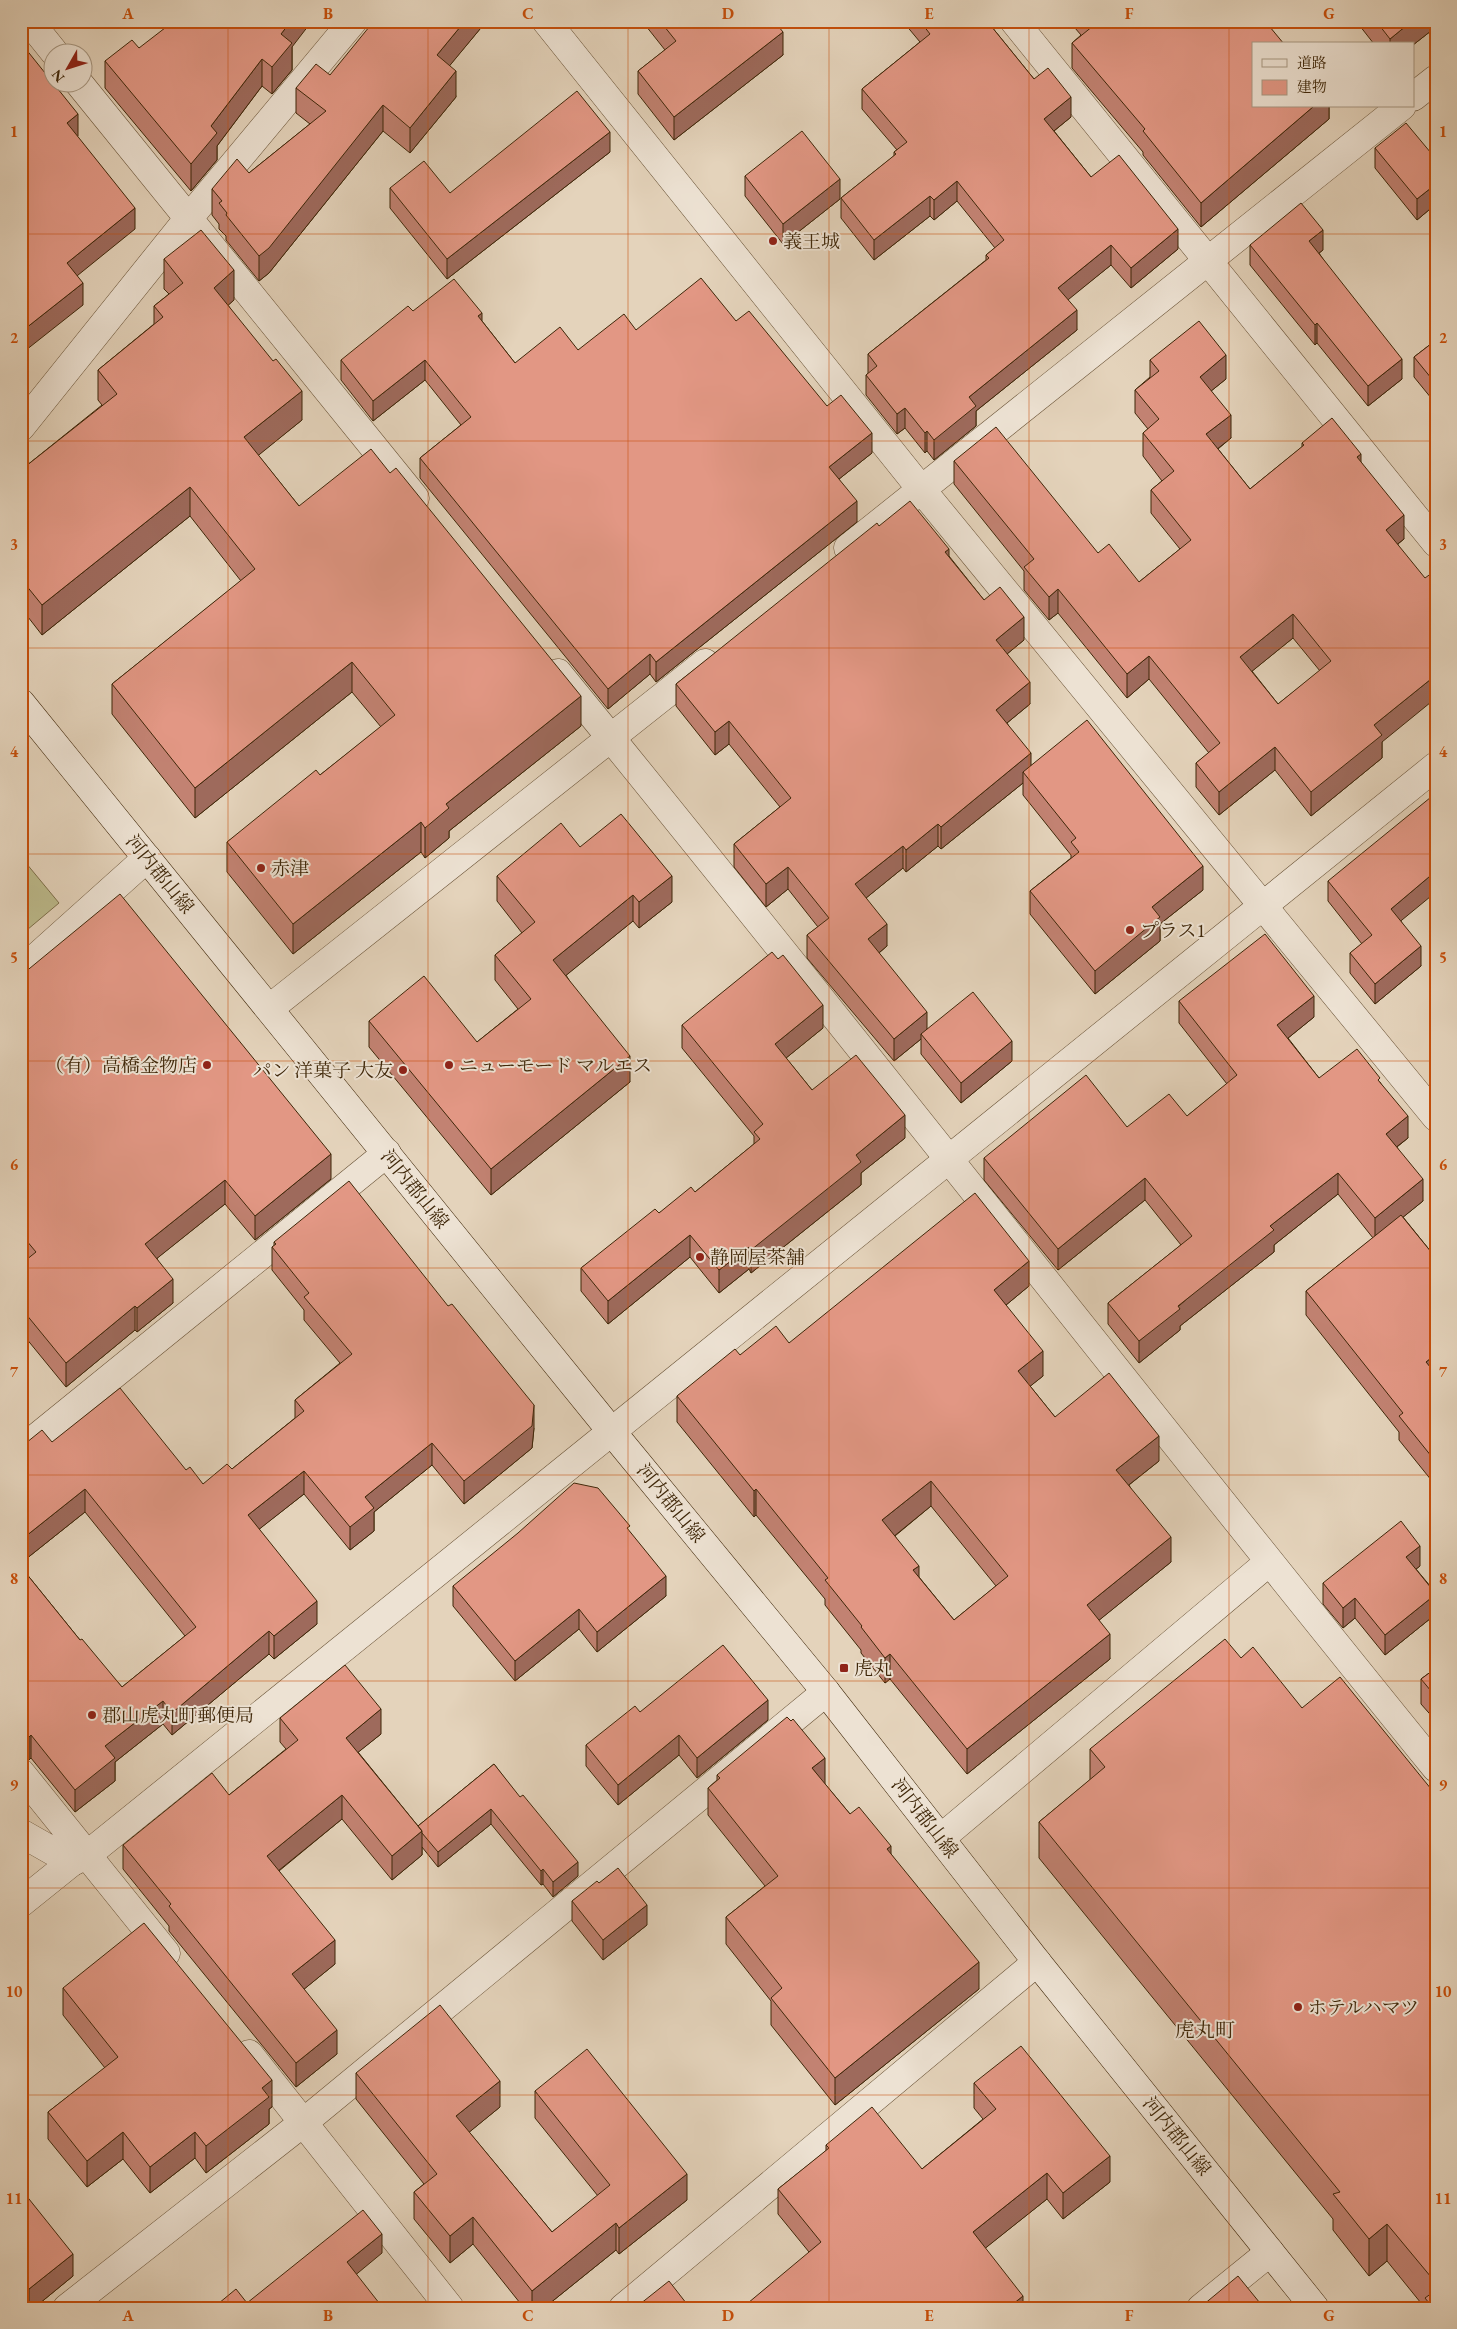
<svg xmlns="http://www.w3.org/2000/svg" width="1457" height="2329" font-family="'EB Garamond','Noto Serif JP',serif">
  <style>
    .green { fill: #bcba8b; stroke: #7e704a }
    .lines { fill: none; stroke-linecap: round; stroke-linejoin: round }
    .minor-casing { stroke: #685236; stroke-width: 29 }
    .tertiary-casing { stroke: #685236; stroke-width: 29 }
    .secondary-casing { stroke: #3f2709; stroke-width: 29 }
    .minor { stroke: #ede2d3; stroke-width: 28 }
    .tertiary { stroke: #ede2d3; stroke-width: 28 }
    .secondary { stroke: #ede2d3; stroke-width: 28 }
    .wall { fill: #c28272; stroke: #3f2709; fill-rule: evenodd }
    .shaded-wall { fill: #9e6a5c; stroke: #3f2709 }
    .building { fill: #e29784; stroke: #3f2709; fill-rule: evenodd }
    .grid { fill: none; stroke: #c64f0b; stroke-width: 1; stroke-opacity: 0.55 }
    .poi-dot { fill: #8f2418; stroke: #ede2d3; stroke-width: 2 }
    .labels { text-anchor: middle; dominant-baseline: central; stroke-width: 4; stroke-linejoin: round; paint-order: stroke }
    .poi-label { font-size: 19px; fill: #3f2709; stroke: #ede2d3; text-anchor: start }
    .street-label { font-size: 19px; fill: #3f2709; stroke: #ede2d3 }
    .neighbourhood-label { font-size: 20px; fill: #3f2709; stroke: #ede2d3 }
    .neatline { fill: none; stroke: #c64f0b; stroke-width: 2 }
    .grid-label { font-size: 16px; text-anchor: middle; font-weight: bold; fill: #c64f0b }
  </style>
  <rect width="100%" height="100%" fill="#e4d3bb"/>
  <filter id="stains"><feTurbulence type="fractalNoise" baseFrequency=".004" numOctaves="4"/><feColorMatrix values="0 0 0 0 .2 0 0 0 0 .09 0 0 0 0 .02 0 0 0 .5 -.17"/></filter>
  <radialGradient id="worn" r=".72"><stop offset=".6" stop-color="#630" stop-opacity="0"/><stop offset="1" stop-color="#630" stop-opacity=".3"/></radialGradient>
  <!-- green -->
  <path class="green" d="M21,857L59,903L21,935Z"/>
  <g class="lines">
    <!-- minor casing -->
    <g class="minor-casing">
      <path id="minor" d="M29,21L54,52
        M546,21L921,489L1436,1117
        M1014,21L1436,543
        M78,82L415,498
        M1413,97L1436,79
        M21,427L188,219L353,21
        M848,548L1402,106
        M558,673C854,1035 1141,1405 1436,1768
        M21,971L147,858
        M270,1008L705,663
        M21,1450L387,1153
        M21,1773L166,1953
        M21,1833L72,1862
        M941,1838L1269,1562
        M249,2054L450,2308
        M67,2308L304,2122L826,1692
        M623,2308L1037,1962
        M1201,2308L1270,2252"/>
    </g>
    <!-- tertiary casing -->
    <g class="tertiary-casing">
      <path id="tertiary" d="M21,1903L72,1862L87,1855L1436,766"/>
    </g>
    <!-- secondary casing -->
    <g class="secondary-casing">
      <path id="secondary" d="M21,703L612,1432L826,1692L1037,1962L1315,2308"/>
    </g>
    <!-- minor -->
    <use href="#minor" class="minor"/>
    <!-- tertiary -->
    <use href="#tertiary" class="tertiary"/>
    <!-- secondary -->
    <use href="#secondary" class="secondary"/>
  </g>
  <!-- wall -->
  <path class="wall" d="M485,21V23L449,66L456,97L410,153L383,131L269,273L259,281L226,240V236L219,229V224L212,215V189L249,173L310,124L296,113V88L330,75Z
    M642,21H774L783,55L674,140L638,94V71L665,50Z
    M905,21H987L1034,79L1071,117L1054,131L1091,177L1178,249L1131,288L1111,265L1068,299L1077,330L976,411V426L934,460L927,451L925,453L905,428L897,434L866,395V375L868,373V354L986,260V255L995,248L957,201L934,220L930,216L874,260L841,218V198L894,156V152L897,150L862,109V89L920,42L905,24Z
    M1069,21H1265L1329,106V119L1201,227L1143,155V152L1072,68V43L1081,35Z
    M1356,21H1436V27L1413,45V44H1374Z
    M292,47V70L272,94L262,86L217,146V160L191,191L105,88V61L139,48Z
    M1375,148L1436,159V204L1417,220L1375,168Z
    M610,152L447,279L390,208V188L450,193Z
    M745,176L840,199L783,244L745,196Z
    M1250,245L1323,250L1319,253L1402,379L1368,406L1317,343L1315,345L1250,265Z
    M164,259L234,300L228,305L302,420L258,455L299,506L581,726L449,831V838L425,858L421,852L293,954L227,872V842L320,775L381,727L352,692L195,818L112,714V684L241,581L190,516L42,635L21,608V470L102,405L98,400V370L154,324V306L169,294L164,289Z
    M482,321L515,363L578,350L636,330L736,321L827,406L872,453L839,479L857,522L656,682L650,674L608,709L420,478V458L461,425L425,380L373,421L341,380V360Z
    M1436,340V404L1414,377V357Z
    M1150,360L1226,379L1211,391L1231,438L1218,449L1250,489L1302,447V443L1361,462L1404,539L1398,544L1382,742V758L1311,816L1275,770L1219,815L1196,787V763L1209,753L1149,679L1127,698L1058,613L1049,620L1024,590V571L954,484V461L1098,553L1139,582L1180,549L1151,513V490L1162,481L1143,456V433L1148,429L1135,413V390L1150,377ZM1293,638L1320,671L1278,704L1252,671Z
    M879,526L949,556L984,600L1024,640L1007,654L1030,704L1007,723L1031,765L1203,890L1160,924V941L1095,994L1030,914V891L1071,858V855L1023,795V783L941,849L938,846L906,872L903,868L866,898L887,946L879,953L927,1029L1012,1061L961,1103L921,1054V1039L894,1061L807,958V935L818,927L788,889L766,907L734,867V844L780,807L729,744L715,755L676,706V684Z
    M580,847L672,902L639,928L633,921L566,975L630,1082L491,1195L369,1047V1021L477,1042L518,1009L495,980V955L522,933L497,901V876Z
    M1328,881L1401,921L1421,966L1375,1004L1350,973V953L1362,944L1328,901Z
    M24,973L331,1179L255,1240L225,1204L157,1258L173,1303L137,1332L135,1330L66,1387L21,1332V1264L24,1262L21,1258V979L24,976Z
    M1179,1001L1314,1017L1288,1038L1319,1078L1380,1082L1408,1138L1397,1147L1423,1201L1403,1217L1436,1258V1486L1399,1440V1432L1306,1315V1291L1373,1238L1338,1194L1274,1245V1252L1180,1326V1330L1139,1363L1108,1324V1303L1181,1245L1145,1200L1058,1270L984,1180V1158L1127,1127L1187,1116L1227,1084L1179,1023Z
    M682,1025L823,1028L786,1058L812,1090L905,1138L861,1173V1185L751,1273L749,1269L719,1293L690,1257L608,1324L581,1291V1268L659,1213L695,1192L754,1144V1136L682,1048Z
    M274,1242L534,1428L532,1448L464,1504L432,1465L374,1512V1531L350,1550L304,1494L259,1529L317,1624L274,1659L269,1654L172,1735L163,1724L115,1762V1781L75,1812L31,1758L29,1760L21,1758V1567L80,1640L122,1687L185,1636L85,1512L21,1563V1447L52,1442L186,1470L203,1484L232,1469L295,1418V1400L340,1363L304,1320V1310L272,1270V1247L274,1246Z
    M1029,1286L1006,1305L1043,1376L1030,1386L1055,1417L1159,1461L1129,1485L1171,1562L1099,1620L1110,1659L967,1774L890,1679L885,1683L861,1653V1650L825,1605V1599L756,1515L754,1517L677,1422V1396L740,1355ZM931,1506L996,1586L954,1620L919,1577L895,1536Z
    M630,1532L666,1596L597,1652L579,1629L515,1681L453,1606V1586Z
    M1420,1566L1416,1569L1436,1593V1614L1385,1655L1355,1618L1343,1628L1323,1604V1583Z
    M1241,1658L1302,1708L1436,1795V2308H1425L1387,2261L1369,2276L1333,2230V2219L1039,1858V1822L1090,1780V1749Z
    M1436,1668V1721L1421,1704V1679Z
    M640,1712L768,1720L697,1778L679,1755L618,1805L586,1766V1745Z
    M280,1718L381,1734L358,1752L418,1826L494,1764L578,1876L553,1897L543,1884L541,1885L491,1824L438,1867L422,1847V1855L392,1880L342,1819L279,1871L335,1964L304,1989L337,2054L296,2087L169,1931V1926L123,1869V1845L229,1795L286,1749L280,1742Z
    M717,1775L825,1784L850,1814L891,1854L979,1989L835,2105L771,2025V2001L726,1944V1917L765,1886L708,1815V1788L717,1780Z
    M599,1883L647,1925L603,1960L572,1921V1901Z
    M63,1988L272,2107L269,2109V2124L206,2173L195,2158L150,2193L123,2159L87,2187L48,2139V2112L105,2068L63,2015Z
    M356,2073L500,2107L469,2132L552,2232L598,2196L535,2118V2091L687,2200L619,2254L616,2250L544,2308H524L473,2244L450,2263L414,2219V2192L424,2184L356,2099Z
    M974,2083L1110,2182L1063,2219L1047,2199L985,2248L1023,2308L809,2252L778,2214V2189L826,2151V2145L922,2169L983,2119L974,2108Z
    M21,2189L73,2276L34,2308L25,2307Z"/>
  <!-- shaded-wall -->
  <path class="shaded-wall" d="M291,21H312L292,47V70L272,94V67L281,34Z
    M465,21H485V23L437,81V55Z
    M1412,21H1436V27L1413,45V44H1390V39Z
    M783,32V55L674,140V117Z
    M262,59V86L217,146V160L191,191V164L211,126Z
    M456,71V97L410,153V128Z
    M1071,97V117L1044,139V119Z
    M383,105V131L269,273L259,281V256Z
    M1314,106H1329V119L1201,227V203Z
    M78,114V136L67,145V123Z
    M610,132V152L447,279V259Z
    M840,179V199L783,244V224Z
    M957,181V201L934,220V200Z
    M1436,184V204L1417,220V199Z
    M930,196V216L874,260V240Z
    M135,208V229L67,284V263Z
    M1178,229V249L1131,288V268Z
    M1323,230V250L1309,261V241Z
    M1111,245V265L1058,308V288Z
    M234,270V300L214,318V288Z
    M83,283V305L21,354V332Z
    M1077,310V330L976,411V426L934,460V440L969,397Z
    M482,313V334L478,316Z
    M1317,323V343L1315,345V325Z
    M1226,355V379L1200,400V377Z
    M1402,359V379L1368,406V386Z
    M425,360V380L373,421V401Z
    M302,391V420L244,467V437Z
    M905,408V428L897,434V414Z
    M1231,415V438L1206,458V434Z
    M927,431V451L925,453V433Z
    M872,433V453L829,487V467Z
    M1361,454V477L1357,457Z
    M190,487V516L42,635V605Z
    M857,501V522L656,682V662Z
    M1404,515V539L1386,553V530Z
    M949,549V571L945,552Z
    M1058,589V613L1049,620V597Z
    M1293,614V638L1240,681V657Z
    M1024,617V640L996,663V640Z
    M650,654V674L608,709V689Z
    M1149,656V679L1127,698V674Z
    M352,662V692L195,818V788Z
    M1436,675V698L1382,742V758L1311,816V792L1374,725Z
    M1030,682V704L996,732V710Z
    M581,696V726L449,831V838L425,858V828L446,804Z
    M729,721V744L715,755V732Z
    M1275,747V770L1219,815V792Z
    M1031,753V776L1023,772V783L941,849V827Z
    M421,822V852L293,954V924Z
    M938,824V846L906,872V850Z
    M903,846V868L855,907V884Z
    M1203,866V890L1160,924V941L1095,994V971L1152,907Z
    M788,867V889L766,907V884Z
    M1436,871V892L1391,929V909Z
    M672,876V902L639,928V902Z
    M633,895V921L553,986V960Z
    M887,924V946L868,962V939Z
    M1421,946V966L1375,1004V984Z
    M1314,996V1017L1277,1047V1025Z
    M823,1005V1028L775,1067V1044Z
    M927,1012V1034H921V1039L894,1061V1039Z
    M1012,1041V1061L961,1103V1083Z
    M630,1056V1082L491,1195V1169Z
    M905,1115V1138L861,1173V1185L751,1273V1250L856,1155Z
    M1408,1116V1138L1386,1155V1134Z
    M331,1154V1179L255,1240V1216Z
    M1338,1173V1194L1274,1245V1252L1180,1326V1330L1139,1363V1341L1270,1226Z
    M1145,1178V1200L1058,1270V1249Z
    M1423,1179V1201L1375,1240V1218Z
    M225,1180V1204L145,1268V1244Z
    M690,1235V1257L608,1324V1301Z
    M749,1247V1269L719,1293V1270Z
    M1029,1261V1286L994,1315V1290Z
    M173,1279V1303L137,1332V1308Z
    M135,1306V1330L66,1387V1363Z
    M1043,1351V1376L1018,1396V1371Z
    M1436,1354V1378L1426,1362Z
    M534,1405V1428L532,1448L464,1504V1481Z
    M1159,1436V1461L1116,1495V1470Z
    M432,1443V1465L374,1512V1531L350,1550V1527L365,1497Z
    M304,1471V1494L248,1538V1515Z
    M931,1481V1506L882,1546V1520Z
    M85,1489V1512L21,1563V1540Z
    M756,1489V1515L754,1517V1491Z
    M1171,1537V1562L1087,1630V1605Z
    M1420,1546V1566L1406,1577V1557Z
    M919,1566V1591L913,1570Z
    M666,1576V1596L597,1652V1632Z
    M1436,1594V1614L1385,1655V1635Z
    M1355,1598V1618L1343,1628V1608Z
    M317,1601V1624L274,1659V1636Z
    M579,1609V1629L515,1681V1661Z
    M269,1631V1654L172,1735V1713Z
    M1110,1634V1659L967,1774V1749Z
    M890,1654V1679L885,1683V1658Z
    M768,1700V1720L697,1778V1758Z
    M163,1701V1724L115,1762V1781L75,1812V1790L105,1746Z
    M381,1709V1734L346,1762V1738Z
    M31,1735V1758L29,1760V1737Z
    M679,1735V1755L618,1805V1785Z
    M825,1758V1785L812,1768Z
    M342,1795V1819L267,1880V1856Z
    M491,1809V1824L438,1867V1852Z
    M422,1831V1855L392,1880V1856Z
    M28,1832V1855L21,1860V1838Z
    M891,1846V1873L887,1849Z
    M578,1862V1876L553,1897V1882Z
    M543,1869V1884L541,1885V1871Z
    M647,1905V1925L603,1960V1940Z
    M335,1940V1964L292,1999V1974Z
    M979,1962V1989L835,2105V2078Z
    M337,2030V2054L296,2087V2063Z
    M272,2080V2107L269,2109V2124L206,2173V2146L262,2088Z
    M500,2081V2107L456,2143V2116Z
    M123,2132V2159L87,2187V2161Z
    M195,2132V2158L150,2193V2167Z
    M1110,2156V2182L1063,2219V2193Z
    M1047,2173V2199L973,2258V2232Z
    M687,2174V2200L619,2254V2228Z
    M473,2217V2244L450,2263V2236Z
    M616,2223V2250L544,2308H532V2291Z
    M1387,2224V2261L1369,2276V2239Z
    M382,2234V2253L347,2282V2262Z
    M73,2254V2276L34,2308H29V2289Z
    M25,2285V2307L21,2308V2288Z
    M1023,2296V2308H1008Z"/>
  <!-- building -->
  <path class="building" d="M174,21H291L281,34L292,43L272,67L262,59L211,126L217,133L191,164L105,61L132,40L139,48Z
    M374,21H465L437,55L456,71L410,128L383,105L269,248L259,256L226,215L227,213L219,203L222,201L212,189L237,159L249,173L326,111L296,88L316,64L330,75Z
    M660,21H774L783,32L674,117L638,71L676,41Z
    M920,21H987L1034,79L1048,68L1071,97L1044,119L1091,177L1119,155L1178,229L1131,268L1111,245L1058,288L1077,310L969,397L976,406L934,440L927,431L925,433L905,408L897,414L866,375L877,366L868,354L989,258L986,255L1004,240L957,181L934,200L930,196L874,240L841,198L896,154L894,152L907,142L862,89L930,34Z
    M1089,21H1265L1284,44H1253V106H1314L1201,203L1143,131L1145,129L1072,43L1093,26Z
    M1376,21H1412L1390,39Z
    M21,43L78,114L67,123L135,208L67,263L83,283L21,332Z
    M577,91L610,132L447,259L390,188L424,161L450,193Z
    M1406,123L1436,159V184L1417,199L1375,148Z
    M802,131L840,179L783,224L745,176Z
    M1301,203L1323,230L1309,241L1402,359L1368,386L1317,323L1315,325L1250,245Z
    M201,230L234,270L214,288L273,361L276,359L302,391L244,437L299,506L371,449L390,473L396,468L581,696L446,804L449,808L425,828L421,822L293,924L227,842L316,770L320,775L395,715L352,662L195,788L112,684L255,569L190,487L42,605L21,579V470L117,394L98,370L163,317L154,306L183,283L164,259Z
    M701,278L736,321L749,311L827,406L841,395L872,433L829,467L857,501L656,662L650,654L608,689L420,458L471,417L425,360L373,401L341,360L408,306L413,311L454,279L482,313L478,316L515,363L560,327L578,350L624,314L636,330Z
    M1199,321L1226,355L1200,377L1231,415L1206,434L1250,489L1304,445L1302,443L1332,418L1361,454L1357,457L1404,515L1386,530L1425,578L1436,570V675L1374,725L1382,735L1311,792L1275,747L1219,792L1196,763L1220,743L1149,656L1127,674L1058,589L1049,597L1024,567L1034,559L954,461L996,427L1098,553L1109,544L1139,582L1191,540L1151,490L1174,471L1143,433L1159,419L1135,390L1159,371L1150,360ZM1293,614L1331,661L1278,704L1240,657Z
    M1436,340V384L1414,357Z
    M910,501L949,549L945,552L984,600L1000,587L1024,617L996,640L1030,682L996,710L1031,753L941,827L938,824L906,850L903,846L855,884L887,924L868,939L927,1012L894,1039L807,935L829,918L788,867L766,884L734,844L791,798L729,721L715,732L676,684L877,523L879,526Z
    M1087,720L1203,866L1152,907L1160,917L1095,971L1030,891L1079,852L1071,842L1076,838L1023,772Z
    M1436,793V871L1391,909L1421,946L1375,984L1350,953L1372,935L1328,881Z
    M621,814L672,876L639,902L633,895L553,960L630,1056L491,1169L369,1021L424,976L477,1042L531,999L495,955L535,922L497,876L561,823L580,847Z
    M120,894L331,1154L255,1216L225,1180L145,1244L173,1279L137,1308L135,1306L66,1363L21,1308V1264L36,1252L21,1234V979L26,975L24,973Z
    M1265,934L1314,996L1277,1025L1319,1078L1357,1049L1380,1078L1378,1080L1408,1116L1386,1134L1423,1179L1375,1218L1338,1173L1270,1226L1274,1230L1178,1306L1180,1309L1139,1341L1108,1303L1192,1236L1145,1178L1058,1249L984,1158L1086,1075L1127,1127L1169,1094L1187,1116L1237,1075L1179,1001Z
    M772,952L778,959L783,955L823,1005L775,1044L812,1090L856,1055L905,1115L856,1155L861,1162L751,1250L749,1247L719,1270L690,1235L608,1301L581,1268L655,1209L659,1213L691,1187L695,1192L760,1139L754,1132L763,1124L682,1025Z
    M973,992L1012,1041L961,1083L921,1034Z
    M349,1181L448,1306L452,1304L534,1405L532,1426L464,1481L432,1443L365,1497L374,1508L350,1527L304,1471L248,1515L317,1601L274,1636L269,1631L172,1713L163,1701L105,1746L115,1758L75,1790L31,1735L29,1737L21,1735V1567L80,1640L82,1639L122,1687L196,1627L85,1489L21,1540V1447L42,1430L52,1442L120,1388L186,1470L190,1467L203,1484L227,1464L232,1469L304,1411L295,1400L352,1354L304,1297L309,1293L272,1247L276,1244L274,1242Z
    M975,1193L1029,1261L994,1290L1043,1351L1018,1371L1055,1417L1109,1373L1159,1436L1116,1470L1171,1537L1087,1605L1110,1634L967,1749L890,1654L885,1658L861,1627L862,1626L825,1580L828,1578L756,1489L754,1491L677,1396L735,1349L740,1355L776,1326L789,1343ZM931,1481L1008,1576L954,1620L913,1570L919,1566L882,1520Z
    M1401,1215L1436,1258V1354L1426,1362L1436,1374V1462L1399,1416L1403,1413L1306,1291Z
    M574,1483L598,1488L630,1526L627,1528L666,1576L597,1632L579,1609L515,1661L453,1586L518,1533Z
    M1401,1521L1420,1546L1406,1557L1436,1594L1385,1635L1355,1598L1343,1608L1323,1583Z
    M1225,1639L1241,1658L1253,1647L1302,1708L1340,1677L1436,1795V2283L1387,2224L1369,2239L1333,2194L1340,2192L1039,1822L1105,1767L1090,1749Z
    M723,1645L768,1700L697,1758L679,1735L618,1785L586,1745L635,1706L640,1712Z
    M345,1665L381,1709L346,1738L422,1831L392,1856L342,1795L267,1856L335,1940L292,1974L337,2030L296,2063L169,1906L171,1904L123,1845L212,1773L229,1795L298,1740L280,1718Z
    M1436,1668V1697L1421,1679Z
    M787,1717L791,1721L793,1719L825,1758L812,1768L850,1814L859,1807L891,1846L887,1849L979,1962L835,2078L771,1998L782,1988L726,1917L778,1876L708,1788L720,1778L717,1775Z
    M494,1764L520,1797L523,1795L578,1862L553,1882L543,1869L541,1871L491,1809L438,1852L422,1833V1831L418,1826Z
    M21,1828L28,1832L21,1838Z
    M618,1868L647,1905L603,1940L572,1901L597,1881L599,1883Z
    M144,1923L272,2080L262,2088L269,2097L206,2146L195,2132L150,2167L123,2132L87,2161L48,2112L118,2057L63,1988Z
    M440,2005L500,2081L456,2116L552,2232L610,2185L535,2091L587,2049L687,2174L619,2228L616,2223L532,2291L473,2217L450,2236L414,2192L437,2174L356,2073Z
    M1021,2046L1110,2156L1063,2193L1047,2173L973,2232L1023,2296L1008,2308H742L821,2242L778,2189L829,2148L826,2145L872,2107L922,2169L996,2109L974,2083Z
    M21,2189L73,2254L29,2289L25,2285L21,2288Z
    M363,2210L382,2234L347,2262L383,2308H213L236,2289L247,2303Z
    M1238,2276L1264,2308H1204L1205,2307L1203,2305Z
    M669,2281L690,2308H635Z
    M1436,2290V2308H1433L1425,2298Z"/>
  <!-- grid -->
  <path class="grid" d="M228,21V2308M428,21V2308M628,21V2308M829,21V2308M1029,21V2308M1229,21V2308M21,234H1436M21,441H1436M21,648H1436M21,854H1436M21,1061H1436M21,1268H1436M21,1475H1436M21,1681H1436M21,1888H1436M21,2095H1436"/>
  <!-- markers -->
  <g class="poi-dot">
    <circle cx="773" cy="241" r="5"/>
    <circle cx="261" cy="868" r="5"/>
    <circle cx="1130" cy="930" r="5"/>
    <circle cx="207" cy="1065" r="5"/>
    <circle cx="449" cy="1065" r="5"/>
    <circle cx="403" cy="1070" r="5"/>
    <circle cx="700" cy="1257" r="5"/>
    <rect x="839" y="1663" width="10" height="10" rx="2.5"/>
    <circle cx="92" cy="1715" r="5"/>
    <circle cx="1298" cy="2007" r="5"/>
  </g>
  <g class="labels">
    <!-- poi labels -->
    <g class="poi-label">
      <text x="783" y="241">義王城</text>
      <text x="271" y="868">赤津</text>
      <text x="1140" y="930">プラス1</text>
      <text x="197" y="1065" text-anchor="end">（有）高橋金物店</text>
      <text x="459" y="1065">ニューモード マルエス</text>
      <text x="393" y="1070" text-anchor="end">パン 洋菓子 大友</text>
      <text x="710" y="1257">静岡屋茶舗</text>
      <text x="854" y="1668">虎丸</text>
      <text x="102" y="1715">郡山虎丸町郵便局</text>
      <text x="1308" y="2007">ホテルハマツ</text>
    </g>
    <!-- street labels -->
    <g class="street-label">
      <text transform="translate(160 874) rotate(51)">河内郡山線</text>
      <text transform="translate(415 1189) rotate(51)">河内郡山線</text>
      <text transform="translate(671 1503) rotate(51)">河内郡山線</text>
      <text transform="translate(925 1818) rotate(52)">河内郡山線</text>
      <text transform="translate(1177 2136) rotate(51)">河内郡山線</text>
    </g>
    <!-- neighbourhood labels -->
    <g class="neighbourhood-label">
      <text x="1205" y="2030">虎丸町</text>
    </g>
  </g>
  <!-- margin -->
  <rect width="1457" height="2329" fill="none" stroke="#e4d3bb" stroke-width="55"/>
  <!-- legend -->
  <rect x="1252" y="42" width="162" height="65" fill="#ede2d3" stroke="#a79782"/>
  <rect x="1262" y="59" width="25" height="8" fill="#ede2d3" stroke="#a79782"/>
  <text x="1297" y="68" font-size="15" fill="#3f2709">道路</text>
  <rect x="1262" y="80" width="25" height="15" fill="#e29784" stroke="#a79782"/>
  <text x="1297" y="92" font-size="15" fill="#3f2709">建物</text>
  <!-- north arrow -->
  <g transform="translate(68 68) rotate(231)"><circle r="24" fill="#ede2d3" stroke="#a79782"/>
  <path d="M0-4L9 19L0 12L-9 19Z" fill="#8f2418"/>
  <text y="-8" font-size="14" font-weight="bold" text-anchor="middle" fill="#3f2709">N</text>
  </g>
  <rect x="28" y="28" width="1402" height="2274" class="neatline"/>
  <g class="grid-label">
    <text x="128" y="19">A</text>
    <text x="328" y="19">B</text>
    <text x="528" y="19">C</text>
    <text x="728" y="19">D</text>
    <text x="929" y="19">E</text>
    <text x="1129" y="19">F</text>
    <text x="1329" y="19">G</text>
    <text x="14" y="137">1</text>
    <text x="1443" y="137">1</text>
    <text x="14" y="343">2</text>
    <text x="1443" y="343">2</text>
    <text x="14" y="550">3</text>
    <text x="1443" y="550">3</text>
    <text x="14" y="757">4</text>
    <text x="1443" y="757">4</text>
    <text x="14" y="963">5</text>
    <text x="1443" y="963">5</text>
    <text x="14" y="1170">6</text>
    <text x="1443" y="1170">6</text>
    <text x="14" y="1377">7</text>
    <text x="1443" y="1377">7</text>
    <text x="14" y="1584">8</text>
    <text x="1443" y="1584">8</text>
    <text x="14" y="1790">9</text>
    <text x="1443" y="1790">9</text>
    <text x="14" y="1997">10</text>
    <text x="1443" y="1997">10</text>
    <text x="14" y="2204">11</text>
    <text x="1443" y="2204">11</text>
    <text x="128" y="2321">A</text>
    <text x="328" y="2321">B</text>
    <text x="528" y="2321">C</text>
    <text x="728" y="2321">D</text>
    <text x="929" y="2321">E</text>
    <text x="1129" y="2321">F</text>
    <text x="1329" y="2321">G</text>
  </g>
  <rect width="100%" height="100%" filter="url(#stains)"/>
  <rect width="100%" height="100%" fill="url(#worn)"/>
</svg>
